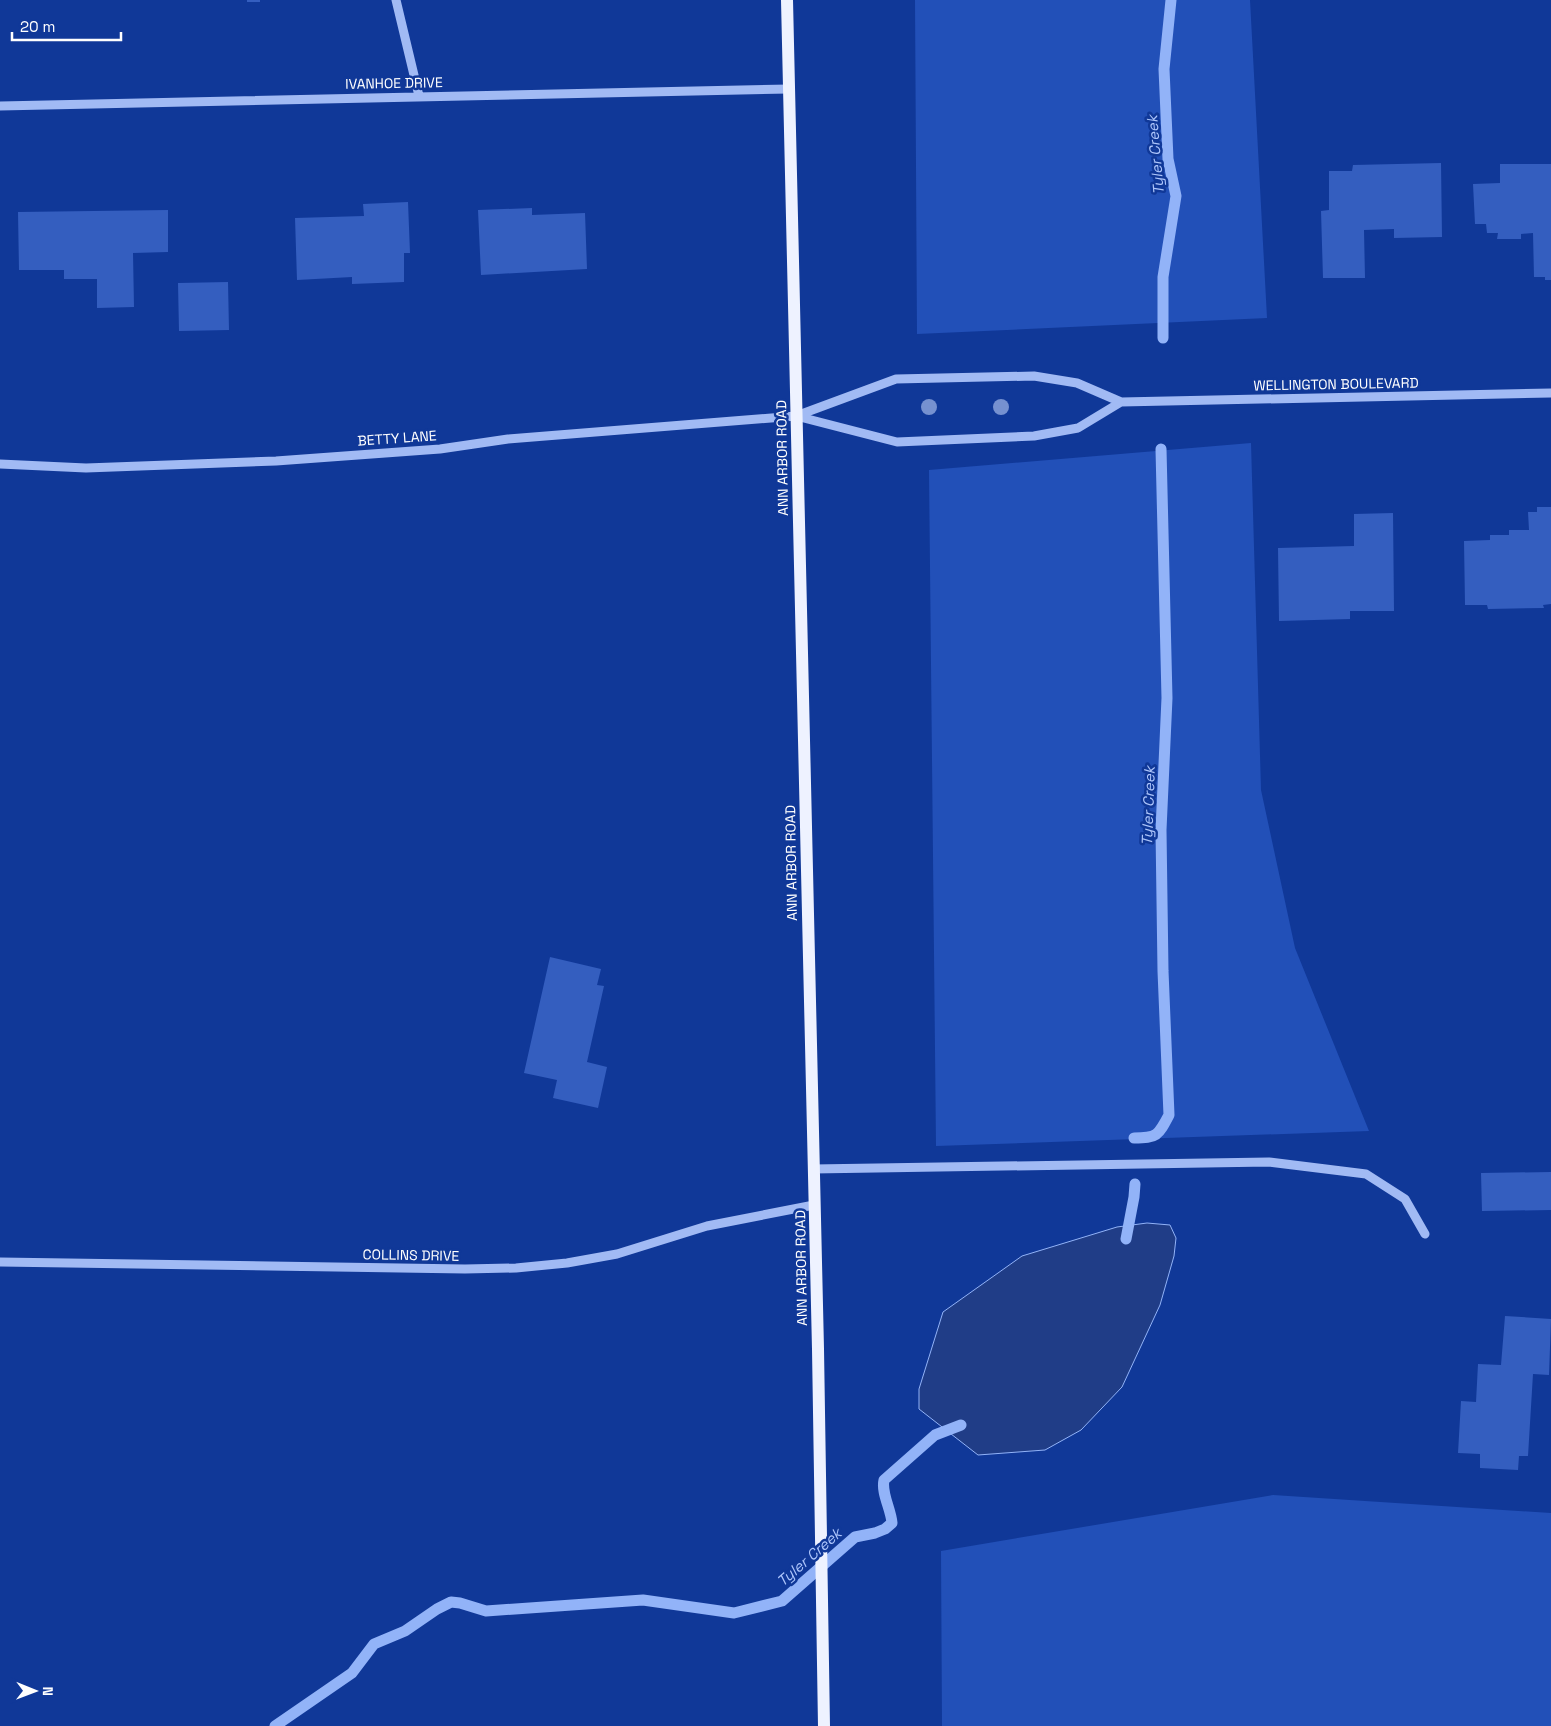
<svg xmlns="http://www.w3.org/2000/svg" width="1551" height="1726" font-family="'Space Grotesk',sans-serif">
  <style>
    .green { fill: #2250b8 }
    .water { fill: #203d87; stroke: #92b3f8 }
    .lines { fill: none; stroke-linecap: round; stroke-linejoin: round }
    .stream { stroke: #92b3f8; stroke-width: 11 }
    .building { fill: #345ebf }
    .minor { stroke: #a1baf4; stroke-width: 9 }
    .major { stroke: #eef2ff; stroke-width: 12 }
    .tree { fill: #7691d0 }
    .labels { text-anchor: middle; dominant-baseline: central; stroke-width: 5; stroke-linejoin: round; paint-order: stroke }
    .street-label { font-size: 14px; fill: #fff; stroke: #103898 }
    .water-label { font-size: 15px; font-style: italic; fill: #adc5fb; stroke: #103898 }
  </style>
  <rect width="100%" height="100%" fill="#103898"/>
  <!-- green -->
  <path class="green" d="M915,0H1250L1267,318L917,334Z
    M1251,443L1261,790L1295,948L1369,1131L936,1146L929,470Z
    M1273,1495L1551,1513V1726H942L941,1551Z"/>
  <!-- water -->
  <path class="water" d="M1147,1223L1170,1225L1176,1238L1174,1256L1160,1305L1122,1387L1081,1430L1045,1450L978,1455L919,1409V1389L943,1312L1022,1256L1117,1227Z"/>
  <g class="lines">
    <!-- stream -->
    <path class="stream" d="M1163,338V277L1176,196L1168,159L1164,69L1171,0
      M1134,1138C1157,1138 1158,1136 1169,1115L1163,971L1161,830L1167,698L1161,449
      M1126,1239L1134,1197L1135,1184
      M275,1726L352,1673L374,1644L405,1631L437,1609L451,1602L460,1603L486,1611L643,1600L734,1613L782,1601L855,1537L875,1533L885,1529L892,1523C891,1509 881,1493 884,1480L935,1435L961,1425"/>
  </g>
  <!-- building -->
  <path class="building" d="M247,0H260V2H247Z
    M1441,163L1442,237L1394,238V229L1364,230L1365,278H1323L1321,211L1329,210V171H1352L1353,165Z
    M1500,164H1551V280H1545V277H1534L1533,233L1521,234V239H1497L1498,233H1487L1486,224H1475L1473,184L1500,183Z
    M408,202L410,253H404V282L352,284V277L297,280L295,218L364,216L363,204Z
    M532,208V215L585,213L587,269L481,275L478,210Z
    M168,210V252L133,253L134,307L97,308V279H64V270H19L18,212Z
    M228,282L229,330L179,331L178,283Z
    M1537,507H1551V604L1543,605L1544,608L1488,609L1487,605H1465L1464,541L1490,540V535H1509V530H1529L1528,512H1537Z
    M1393,513L1394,611H1350V619L1279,621L1278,548L1354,546V514Z
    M550,957L601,969L597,985L604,986L587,1062L607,1067L598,1108L553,1098L557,1080L524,1073Z
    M1551,1172V1210L1482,1211L1481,1173Z
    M1505,1316L1551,1319L1549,1375L1533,1374L1528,1456H1519L1518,1470L1480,1468V1454L1458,1453L1461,1401L1476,1402L1478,1364L1501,1365Z"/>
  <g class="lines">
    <!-- minor -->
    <path class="minor" d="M396,0L419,96
      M0,106L789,89
      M796,416L897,442L1034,436L1078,428L1121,402
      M0,464L86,468L276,461L440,449L508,439L796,416L896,379L1034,376L1077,383L1121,402L1551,393
      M813,1169L1269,1162L1366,1174L1405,1199L1425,1234
      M0,1262L465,1269L516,1268L567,1263L617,1254L707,1226L814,1205"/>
    <!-- major -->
    <path class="major" d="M787,0L818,1349L824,1726"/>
  </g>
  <!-- trees -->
  <g class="tree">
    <circle cx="929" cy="407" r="8"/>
    <circle cx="1001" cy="407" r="8"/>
  </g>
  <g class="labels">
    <!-- street labels -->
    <g class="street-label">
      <text transform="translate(394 83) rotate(-1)">IVANHOE DRIVE</text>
      <text transform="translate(1336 384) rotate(-1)">WELLINGTON BOULEVARD</text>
      <text transform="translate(397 438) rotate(-4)">BETTY LANE</text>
      <text transform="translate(782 458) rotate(-91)">ANN ARBOR ROAD</text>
      <text transform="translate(791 863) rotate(-91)">ANN ARBOR ROAD</text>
      <text transform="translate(411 1255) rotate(1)">COLLINS DRIVE</text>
      <text transform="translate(801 1268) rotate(-91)">ANN ARBOR ROAD</text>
    </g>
    <!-- water labels -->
    <g class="water-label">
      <text transform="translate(1155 155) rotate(-95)">Tyler Creek</text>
      <text transform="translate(1148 806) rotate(-88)">Tyler Creek</text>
      <text transform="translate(809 1557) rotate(-41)">Tyler Creek</text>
    </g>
  </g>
  <!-- north arrow -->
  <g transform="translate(35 1691) rotate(91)" stroke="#103898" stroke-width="4" paint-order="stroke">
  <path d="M0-4L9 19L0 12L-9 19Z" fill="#ffffff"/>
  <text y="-8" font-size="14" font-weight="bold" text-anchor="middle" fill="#ffffff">N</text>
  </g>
  <!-- scale -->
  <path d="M12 32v8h109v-8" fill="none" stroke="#ffffff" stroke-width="2.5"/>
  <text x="20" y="32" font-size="15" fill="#ffffff" stroke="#103898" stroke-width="4" paint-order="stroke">20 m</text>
</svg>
